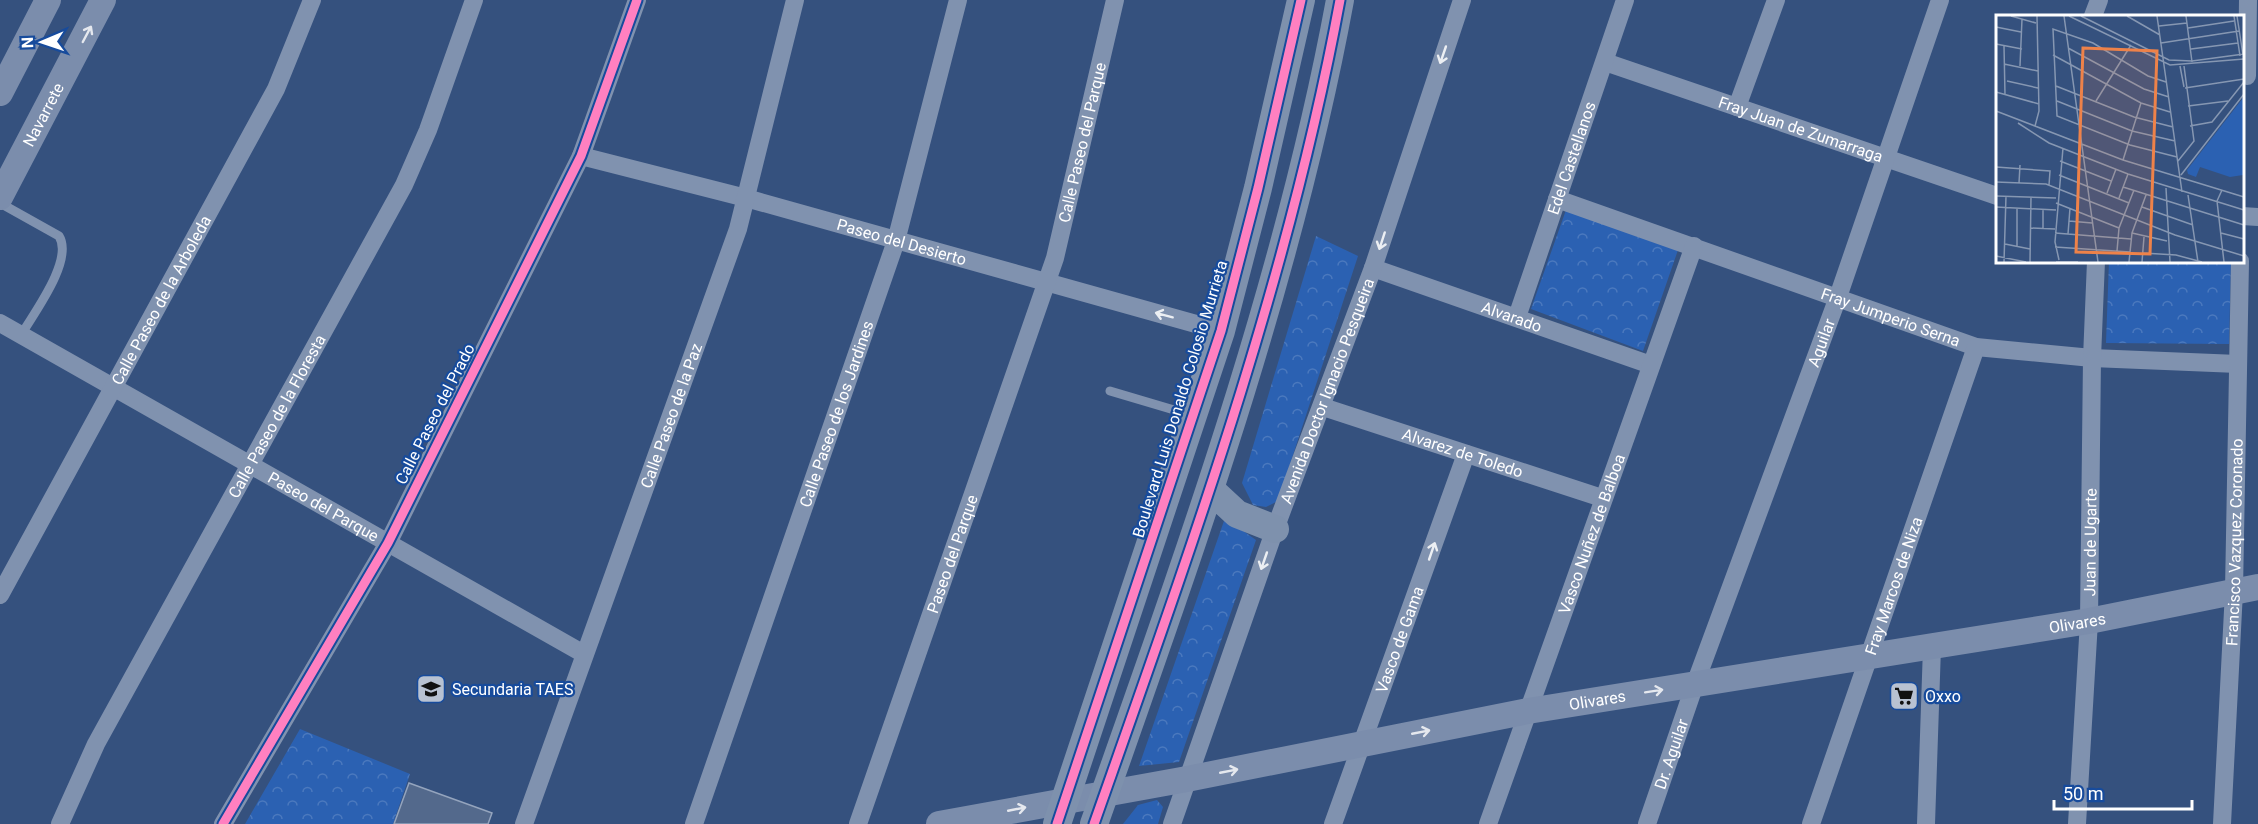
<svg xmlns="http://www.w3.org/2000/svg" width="2258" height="824" font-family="Roboto,sans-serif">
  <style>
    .park { fill: url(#park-crowns) }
    .building { fill: #53698c; stroke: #94a4bd; stroke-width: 1.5 }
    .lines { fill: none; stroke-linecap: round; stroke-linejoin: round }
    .lane { stroke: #8092af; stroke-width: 9 }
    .street { stroke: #8092af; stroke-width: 18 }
    .secondary { stroke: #7b8dac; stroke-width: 26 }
    .primary { stroke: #7e91ad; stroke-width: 28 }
    .cycleway-casing { stroke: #174b9c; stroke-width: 13 }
    .cycleway { stroke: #ff80c0; stroke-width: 9 }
    .oneway { stroke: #e5e8ee }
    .oneway2 { stroke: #eceff3 }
    .labels { text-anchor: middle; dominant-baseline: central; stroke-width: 4.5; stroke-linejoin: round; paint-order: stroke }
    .street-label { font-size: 16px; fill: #fff; stroke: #174b9c }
    .poi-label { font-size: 16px; fill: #fff; stroke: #174b9c; text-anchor: start }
    .inset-road { fill: none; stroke: #8697b2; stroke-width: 1.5 }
    .view { fill: #ee8249; fill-opacity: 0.15; stroke: #ee8249; stroke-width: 3 }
    .inset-edge { fill: none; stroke: #fff; stroke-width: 3 }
  </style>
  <defs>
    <pattern id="park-crowns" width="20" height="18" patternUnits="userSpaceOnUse" patternTransform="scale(1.5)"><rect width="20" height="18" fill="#2b61b2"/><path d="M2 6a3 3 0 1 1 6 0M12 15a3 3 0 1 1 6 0" fill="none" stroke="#4b79be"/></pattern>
  </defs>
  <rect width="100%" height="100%" fill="#35517e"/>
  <!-- park -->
  <path class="park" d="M1566,210L1678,250L1643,351L1531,309Z
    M1316,236L1358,256L1278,501L1266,507L1253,505L1242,483Z
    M2109,261H2231L2229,344L2106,343Z
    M1225,518L1256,540L1179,762L1139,766Z
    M300,729L410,774L393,824H245Z
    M1157,800L1163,807L1158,824H1123L1138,805Z"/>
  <!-- building -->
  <path class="building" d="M409,783L492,813L488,824H394Z"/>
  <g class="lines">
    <!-- lane -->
    <path class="lane" d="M0,203L59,236C74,260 34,313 21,335
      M1110,391L1191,415"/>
    <!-- street -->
    <g class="street">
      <path d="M2093,16L2099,0"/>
      <path id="s1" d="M1605,62L1997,196"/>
      <path d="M2247,76L2248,0"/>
      <path d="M1737,107L1776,0"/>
      <path id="s2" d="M581,156L746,198L1221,331"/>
      <path id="s3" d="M1557,199L1976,347L2092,358L2238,364"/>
      <path d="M2242,216L2258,217"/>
      <path id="s4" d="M1373,268L1651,365"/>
      <path id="s5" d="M1517,317L1625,0"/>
      <path id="s6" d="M0,323L584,654"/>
      <path id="s7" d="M1323,407L1602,498"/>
      <path id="s8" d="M0,595L276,89L312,0"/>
      <path id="s9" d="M60,824L96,744L404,185L428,130L474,0"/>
      <path d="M223,824L388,543L581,156L637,0"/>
      <path id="s10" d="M524,824L738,229L795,0"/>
      <path id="s11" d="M694,824L896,241L958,0"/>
      <path id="s12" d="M858,824L1055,258L1115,0"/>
      <path id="s13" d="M1172,824L1275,529L1373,268L1462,0"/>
      <path id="s14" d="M1333,824L1466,454"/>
      <path id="s15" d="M1488,824L1694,246"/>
      <path id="s16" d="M1647,824L1695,684L1838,297L1940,0"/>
      <path id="s17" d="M1811,824L1976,347"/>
      <path d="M1926,824L1932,647"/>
      <path id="s18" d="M2077,824L2089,621L2092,358L2096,261"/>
      <path id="s19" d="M2222,824L2234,591L2240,261"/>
    </g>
    <!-- secondary -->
    <g class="secondary">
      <path d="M0,93L48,0"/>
      <path id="s20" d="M0,197L103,0"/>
      <path id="s21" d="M939,824L1187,779L1528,711L2089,621L2258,587"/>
    </g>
    <!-- primary -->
    <path class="primary" d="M1210,489L1237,514L1275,529
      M1057,824L1221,331L1258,188L1301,0
      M1094,824C1189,554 1288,282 1340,0"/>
    <!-- cycleway casing -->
    <g class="cycleway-casing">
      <path id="cycleway" d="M223,824L388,543L581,156L637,0
        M1057,824L1221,331L1258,188L1301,0
        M1094,824C1189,554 1288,282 1340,0"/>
    </g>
    <!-- cycleway -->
    <use href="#cycleway" class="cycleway"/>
  </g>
  <!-- one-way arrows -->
  <defs><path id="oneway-shaft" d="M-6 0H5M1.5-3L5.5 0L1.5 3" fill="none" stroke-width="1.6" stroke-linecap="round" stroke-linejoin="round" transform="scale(1.5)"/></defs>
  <g class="oneway">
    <use href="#oneway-shaft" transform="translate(87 34) rotate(-62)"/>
    <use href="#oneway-shaft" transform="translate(1654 691) rotate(-9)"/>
    <use href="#oneway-shaft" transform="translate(1421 732) rotate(-11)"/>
    <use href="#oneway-shaft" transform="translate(1229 771) rotate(-11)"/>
    <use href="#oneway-shaft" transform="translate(1017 809) rotate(-11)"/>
  </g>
  <g class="oneway2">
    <use href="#oneway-shaft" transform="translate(1443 55) rotate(109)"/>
    <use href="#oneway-shaft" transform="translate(1382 241) rotate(108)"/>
    <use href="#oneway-shaft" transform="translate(1164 315) rotate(-165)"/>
    <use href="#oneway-shaft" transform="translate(1432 551) rotate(-71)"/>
    <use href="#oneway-shaft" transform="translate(1264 561) rotate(109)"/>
  </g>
  <!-- icons -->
  <defs>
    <g id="school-square" transform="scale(1.5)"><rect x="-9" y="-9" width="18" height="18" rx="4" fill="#b8c2d2" stroke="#174b9c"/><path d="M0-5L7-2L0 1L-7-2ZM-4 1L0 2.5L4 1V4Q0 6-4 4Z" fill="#111"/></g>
    <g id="supermarket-square" transform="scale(1.5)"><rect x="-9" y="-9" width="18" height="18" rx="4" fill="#b8c2d2" stroke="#174b9c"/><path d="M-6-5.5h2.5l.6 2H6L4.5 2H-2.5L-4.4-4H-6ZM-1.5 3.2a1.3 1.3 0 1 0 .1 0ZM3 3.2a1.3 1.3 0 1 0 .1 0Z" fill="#111"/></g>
  </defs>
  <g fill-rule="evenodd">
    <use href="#school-square" x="431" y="689"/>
    <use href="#supermarket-square" x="1904" y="696"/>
  </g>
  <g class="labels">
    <!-- street labels -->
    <g class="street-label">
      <text stroke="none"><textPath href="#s20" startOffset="93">Navarrete</textPath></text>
      <text stroke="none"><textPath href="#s1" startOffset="207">Fray Juan de Zumarraga</textPath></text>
      <text stroke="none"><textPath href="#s12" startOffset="718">Calle Paseo del Parque</textPath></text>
      <text stroke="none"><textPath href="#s5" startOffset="168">Edel Castellanos</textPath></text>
      <text stroke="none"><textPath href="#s2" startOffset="332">Paseo del Desierto</textPath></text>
      <text stroke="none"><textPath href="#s8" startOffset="336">Calle Paseo de la Arboleda</textPath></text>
      <text stroke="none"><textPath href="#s4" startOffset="147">Alvarado</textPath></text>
      <text stroke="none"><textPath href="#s3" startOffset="354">Fray Jumperio Serna</textPath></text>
      <text stroke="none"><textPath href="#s16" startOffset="512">Aguilar</textPath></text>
      <text stroke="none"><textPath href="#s13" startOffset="460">Avenida Doctor Ignacio Pesqueira</textPath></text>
      <text transform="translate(1180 399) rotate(-73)">Boulevard Luis Donaldo Colosio Murrieta</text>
      <text transform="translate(435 414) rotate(-63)">Calle Paseo del Prado</text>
      <text stroke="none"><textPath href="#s10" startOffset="434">Calle Paseo de la Paz</textPath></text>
      <text stroke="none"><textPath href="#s11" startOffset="434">Calle Paseo de los Jardines</textPath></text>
      <text stroke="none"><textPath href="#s9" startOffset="462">Calle Paseo de la Floresta</textPath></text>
      <text stroke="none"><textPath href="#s7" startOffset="147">Alvarez de Toledo</textPath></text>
      <text stroke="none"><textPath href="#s6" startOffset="372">Paseo del Parque</textPath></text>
      <text stroke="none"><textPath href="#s15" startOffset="308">Vasco Nuñez de Balboa</textPath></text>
      <text stroke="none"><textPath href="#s18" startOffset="282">Juan de Ugarte</textPath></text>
      <text stroke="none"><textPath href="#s19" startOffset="282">Francisco Vazquez Coronado</textPath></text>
      <text stroke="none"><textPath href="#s12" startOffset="286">Paseo del Parque</textPath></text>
      <text stroke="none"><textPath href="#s17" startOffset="252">Fray Marcos de Niza</textPath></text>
      <text stroke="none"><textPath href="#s21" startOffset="1156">Olivares</textPath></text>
      <text stroke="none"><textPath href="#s14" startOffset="196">Vasco de Gama</textPath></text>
      <text stroke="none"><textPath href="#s21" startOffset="670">Olivares</textPath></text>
      <text stroke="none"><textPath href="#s16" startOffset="74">Dr. Aguilar</textPath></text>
    </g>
    <!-- poi labels -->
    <g class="poi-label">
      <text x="452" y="689">Secundaria TAES</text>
      <text x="1925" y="696">Oxxo</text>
    </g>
  </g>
  <!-- overview -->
  <g transform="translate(1996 15)">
    <rect width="248" height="248" fill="#35517e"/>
    <path d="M247,83V160L234,162L204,152L200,162L192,159L191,155Z" fill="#2b61b2"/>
    <path class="inset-road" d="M15,1L40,8M68,1L102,247M73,1L174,50L248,44M85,1L173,45L196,46L248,39M131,1L164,20M161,1L186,177M190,1L196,47M238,1L244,41M241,1L247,40M163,11L191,8M0,12L25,17M192,13L238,6M165,28L243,16M0,29L26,34M8,31L9,80M72,33L148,74L173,82M195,34L242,28M57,40L145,88L174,97M8,49L42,56M24,51L26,4M184,51L188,72M11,66L42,73M170,67L152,61L97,28L57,14L61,101L134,130L181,142M60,71L138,102L177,112M189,73L248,64M0,77L43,89M61,86L136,116L179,126M100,86L135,30M192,91L232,86M0,96L127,145L248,182M22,108L53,128L132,159L248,195M39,111L43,96L41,1M194,111L216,107L248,67M127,145L145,88M64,146L115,166M182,146L198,126L188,51M0,152L54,156L53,170M63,160L133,188M185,160L248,79M0,167L50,169L179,220L248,241M23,168L24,150M127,172L248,210M170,173L174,247M226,175L221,186L228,247M111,178L120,154M192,180L202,247M0,181L60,183M123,183L132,159M60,188L123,213M0,192L60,195M146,192L197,210M73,206L96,208M34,213L59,214M47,213V194M59,218L135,224M136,218L171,226M225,218L248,224M72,219L74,193M9,229L34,234M21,232V193M59,232L134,237M121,236L123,213L138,175M147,238L180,240L206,247M0,241L30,247M63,245L59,227L67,133M8,247L10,181M34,247L35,182M60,247H82M133,247L136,218L150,180M146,247L148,222"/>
    <path class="view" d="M87,33L161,36L154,239L80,237Z"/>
    <rect width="248" height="248" class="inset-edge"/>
  </g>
  <!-- north arrow -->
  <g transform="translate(42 42) rotate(268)" stroke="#174b9c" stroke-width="4.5" paint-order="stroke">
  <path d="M0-4.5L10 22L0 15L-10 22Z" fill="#ffffff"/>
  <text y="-9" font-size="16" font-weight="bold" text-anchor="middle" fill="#ffffff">N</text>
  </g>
  <!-- scale -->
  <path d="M2054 800v9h138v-9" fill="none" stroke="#ffffff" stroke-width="3"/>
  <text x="2063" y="800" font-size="18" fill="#ffffff" stroke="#174b9c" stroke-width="4.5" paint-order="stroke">50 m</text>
</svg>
